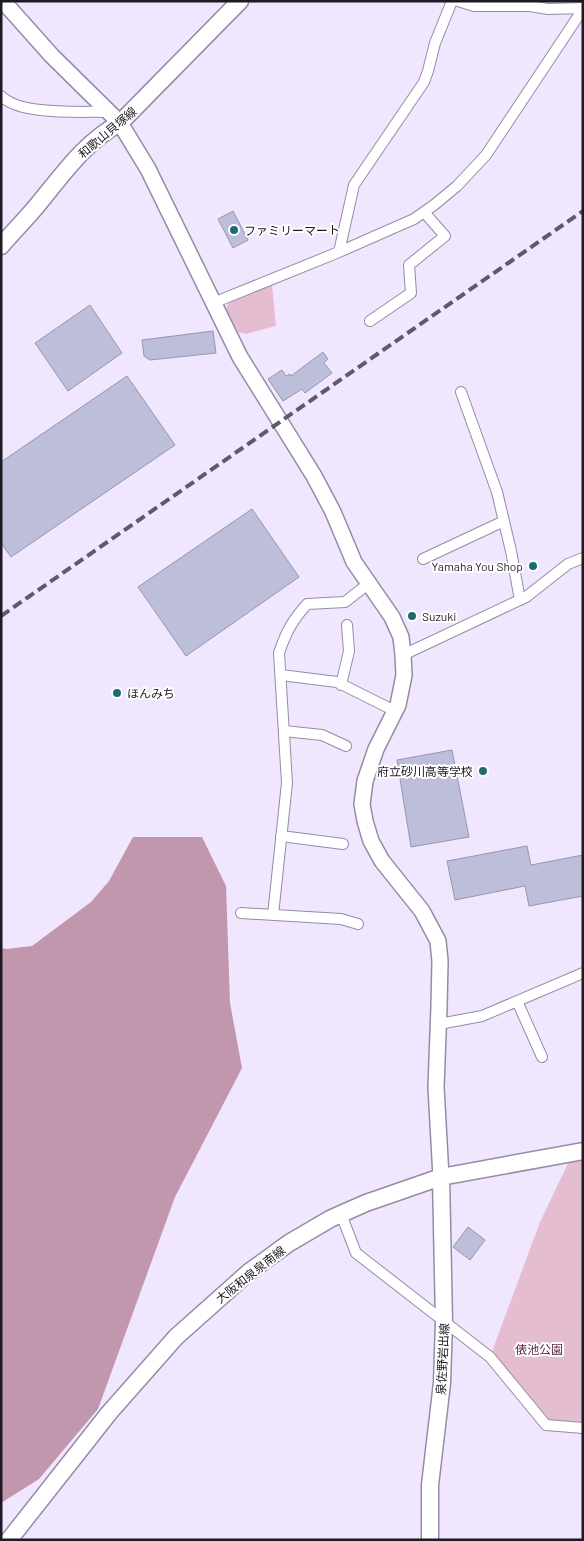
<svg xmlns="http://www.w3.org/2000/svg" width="584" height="1541" font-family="Barlow,'Noto Sans JP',sans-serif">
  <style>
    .green { fill: #e5bdd1 }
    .forest { fill: #c197ad }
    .building { fill: #bdbeda; stroke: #9696b2 }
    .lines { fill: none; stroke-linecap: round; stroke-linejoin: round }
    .street-casing { stroke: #968ba5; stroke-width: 12 }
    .secondary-casing { stroke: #968ba5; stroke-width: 18 }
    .primary-casing { stroke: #968ba5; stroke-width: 19 }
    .street { stroke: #fff; stroke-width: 10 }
    .secondary { stroke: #fff; stroke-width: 15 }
    .primary { stroke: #fff; stroke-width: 16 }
    .rail { stroke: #605968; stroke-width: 4; stroke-dasharray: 10 5; stroke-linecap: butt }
    .poi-dot { fill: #1e6a6f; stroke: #fff; stroke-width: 2 }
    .labels { text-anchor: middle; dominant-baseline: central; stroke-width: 4; stroke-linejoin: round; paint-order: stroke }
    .street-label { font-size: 12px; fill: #1e1923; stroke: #fff }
    .poi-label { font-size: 12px; fill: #1e1923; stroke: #fff; text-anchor: start }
    .park-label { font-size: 12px; fill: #5c2746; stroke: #fff }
  </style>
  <rect width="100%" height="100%" fill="#f0e6fd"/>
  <!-- green -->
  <path class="green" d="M272,285L276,326L246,334L238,332L226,309L229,302Z
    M583,1151V1428L546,1425L490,1357L540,1222L573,1153Z"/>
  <!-- forest -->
  <path class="forest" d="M133,837H202L226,886L230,1003L242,1068L175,1197L98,1409L39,1479L1,1503V948L6,949L32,946L91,902L109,881Z"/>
  <!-- building -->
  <path class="building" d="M233,211L248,240L233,248L218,219Z
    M90,305L122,353L68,391L35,343Z
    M213,331L216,353L150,360L144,356L142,340Z
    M323,352L328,359L324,363L332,373L305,393L302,389L283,401L268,379L282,370L286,376L290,374L291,376Z
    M127,376L175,445L11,557L1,543V462Z
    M252,509L299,577L186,656L138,587Z
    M452,750L469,837L411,847L397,760Z
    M527,846L531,865L583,855V896L529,906L525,886L455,900L447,861Z
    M468,1227L485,1240L470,1260L453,1247Z"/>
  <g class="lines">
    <!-- street casing -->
    <g class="street-casing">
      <path id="street" d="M458,1L474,6H530L548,9L583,8
        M1,96C22,116 80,111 108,112
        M339,252L354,185L424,82L428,71L435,43L452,1
        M213,303L339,252L414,219L434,205L457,186L486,155L583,9
        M370,321L411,293L409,265L445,236L424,212
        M461,392L497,492L511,551L520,600
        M423,559L504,521
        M403,655L526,597L568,564L583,558
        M281,675L337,682L395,711
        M341,685L349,651L347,625
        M284,731L322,735L346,746
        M281,836L343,844
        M241,913L341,919L358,924
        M273,915L287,783L279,653C286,632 292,621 307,604L345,602L368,584
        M517,1001L542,1057
        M439,1024L482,1016L583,973
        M341,1214L356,1253L490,1357L546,1425L583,1428"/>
    </g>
    <!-- secondary casing -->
    <g class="secondary-casing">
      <path id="secondary" d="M3,1L52,56L120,123L148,169L240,357L314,476L333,512L354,562L392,617L401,637L403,655L404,675L398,705L376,749L365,781L362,804L365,821L371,841L382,861L422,911L438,941L440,961L439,1007L436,1087L441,1177"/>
    </g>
    <!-- primary casing -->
    <g class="primary-casing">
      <path id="primary" d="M1,246C12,233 24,221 35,208C61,177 83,143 120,123L240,1
        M9,1540L109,1413L176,1337L249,1272L289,1243L330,1219L341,1214L366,1203L441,1177L583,1151
        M430,1540V1485L442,1383L444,1322L441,1177"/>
    </g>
    <!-- street -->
    <use href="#street" class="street"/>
    <!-- secondary -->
    <use href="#secondary" class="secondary"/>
    <!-- primary -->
    <use href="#primary" class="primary"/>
    <!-- rail -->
    <path class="rail" d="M1,616L583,211"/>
  </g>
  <!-- markers -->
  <g class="poi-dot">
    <circle cx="234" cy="230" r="5"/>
    <circle cx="533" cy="566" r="5"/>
    <circle cx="412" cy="616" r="5"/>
    <circle cx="117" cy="693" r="5"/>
    <circle cx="483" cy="771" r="5"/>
  </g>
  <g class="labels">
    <!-- street labels -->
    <g class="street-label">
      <text transform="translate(107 132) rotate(-40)">和歌山貝塚線</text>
      <text transform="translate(250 1274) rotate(-38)">大阪和泉泉南線</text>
      <text transform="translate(442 1359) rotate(-87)">泉佐野岩出線</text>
    </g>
    <!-- poi labels -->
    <g class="poi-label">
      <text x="244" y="230">ファミリーマート</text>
      <text x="523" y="566" text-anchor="end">Yamaha You Shop</text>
      <text x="422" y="616">Suzuki</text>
      <text x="127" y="693">ほんみち</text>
      <text x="473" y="771" text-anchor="end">府立砂川高等学校</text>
    </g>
    <!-- park labels -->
    <g class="park-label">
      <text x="539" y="1349">俵池公園</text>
    </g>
  </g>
  <!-- border -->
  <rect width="584" height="1541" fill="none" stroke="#1e1923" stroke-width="5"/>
</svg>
